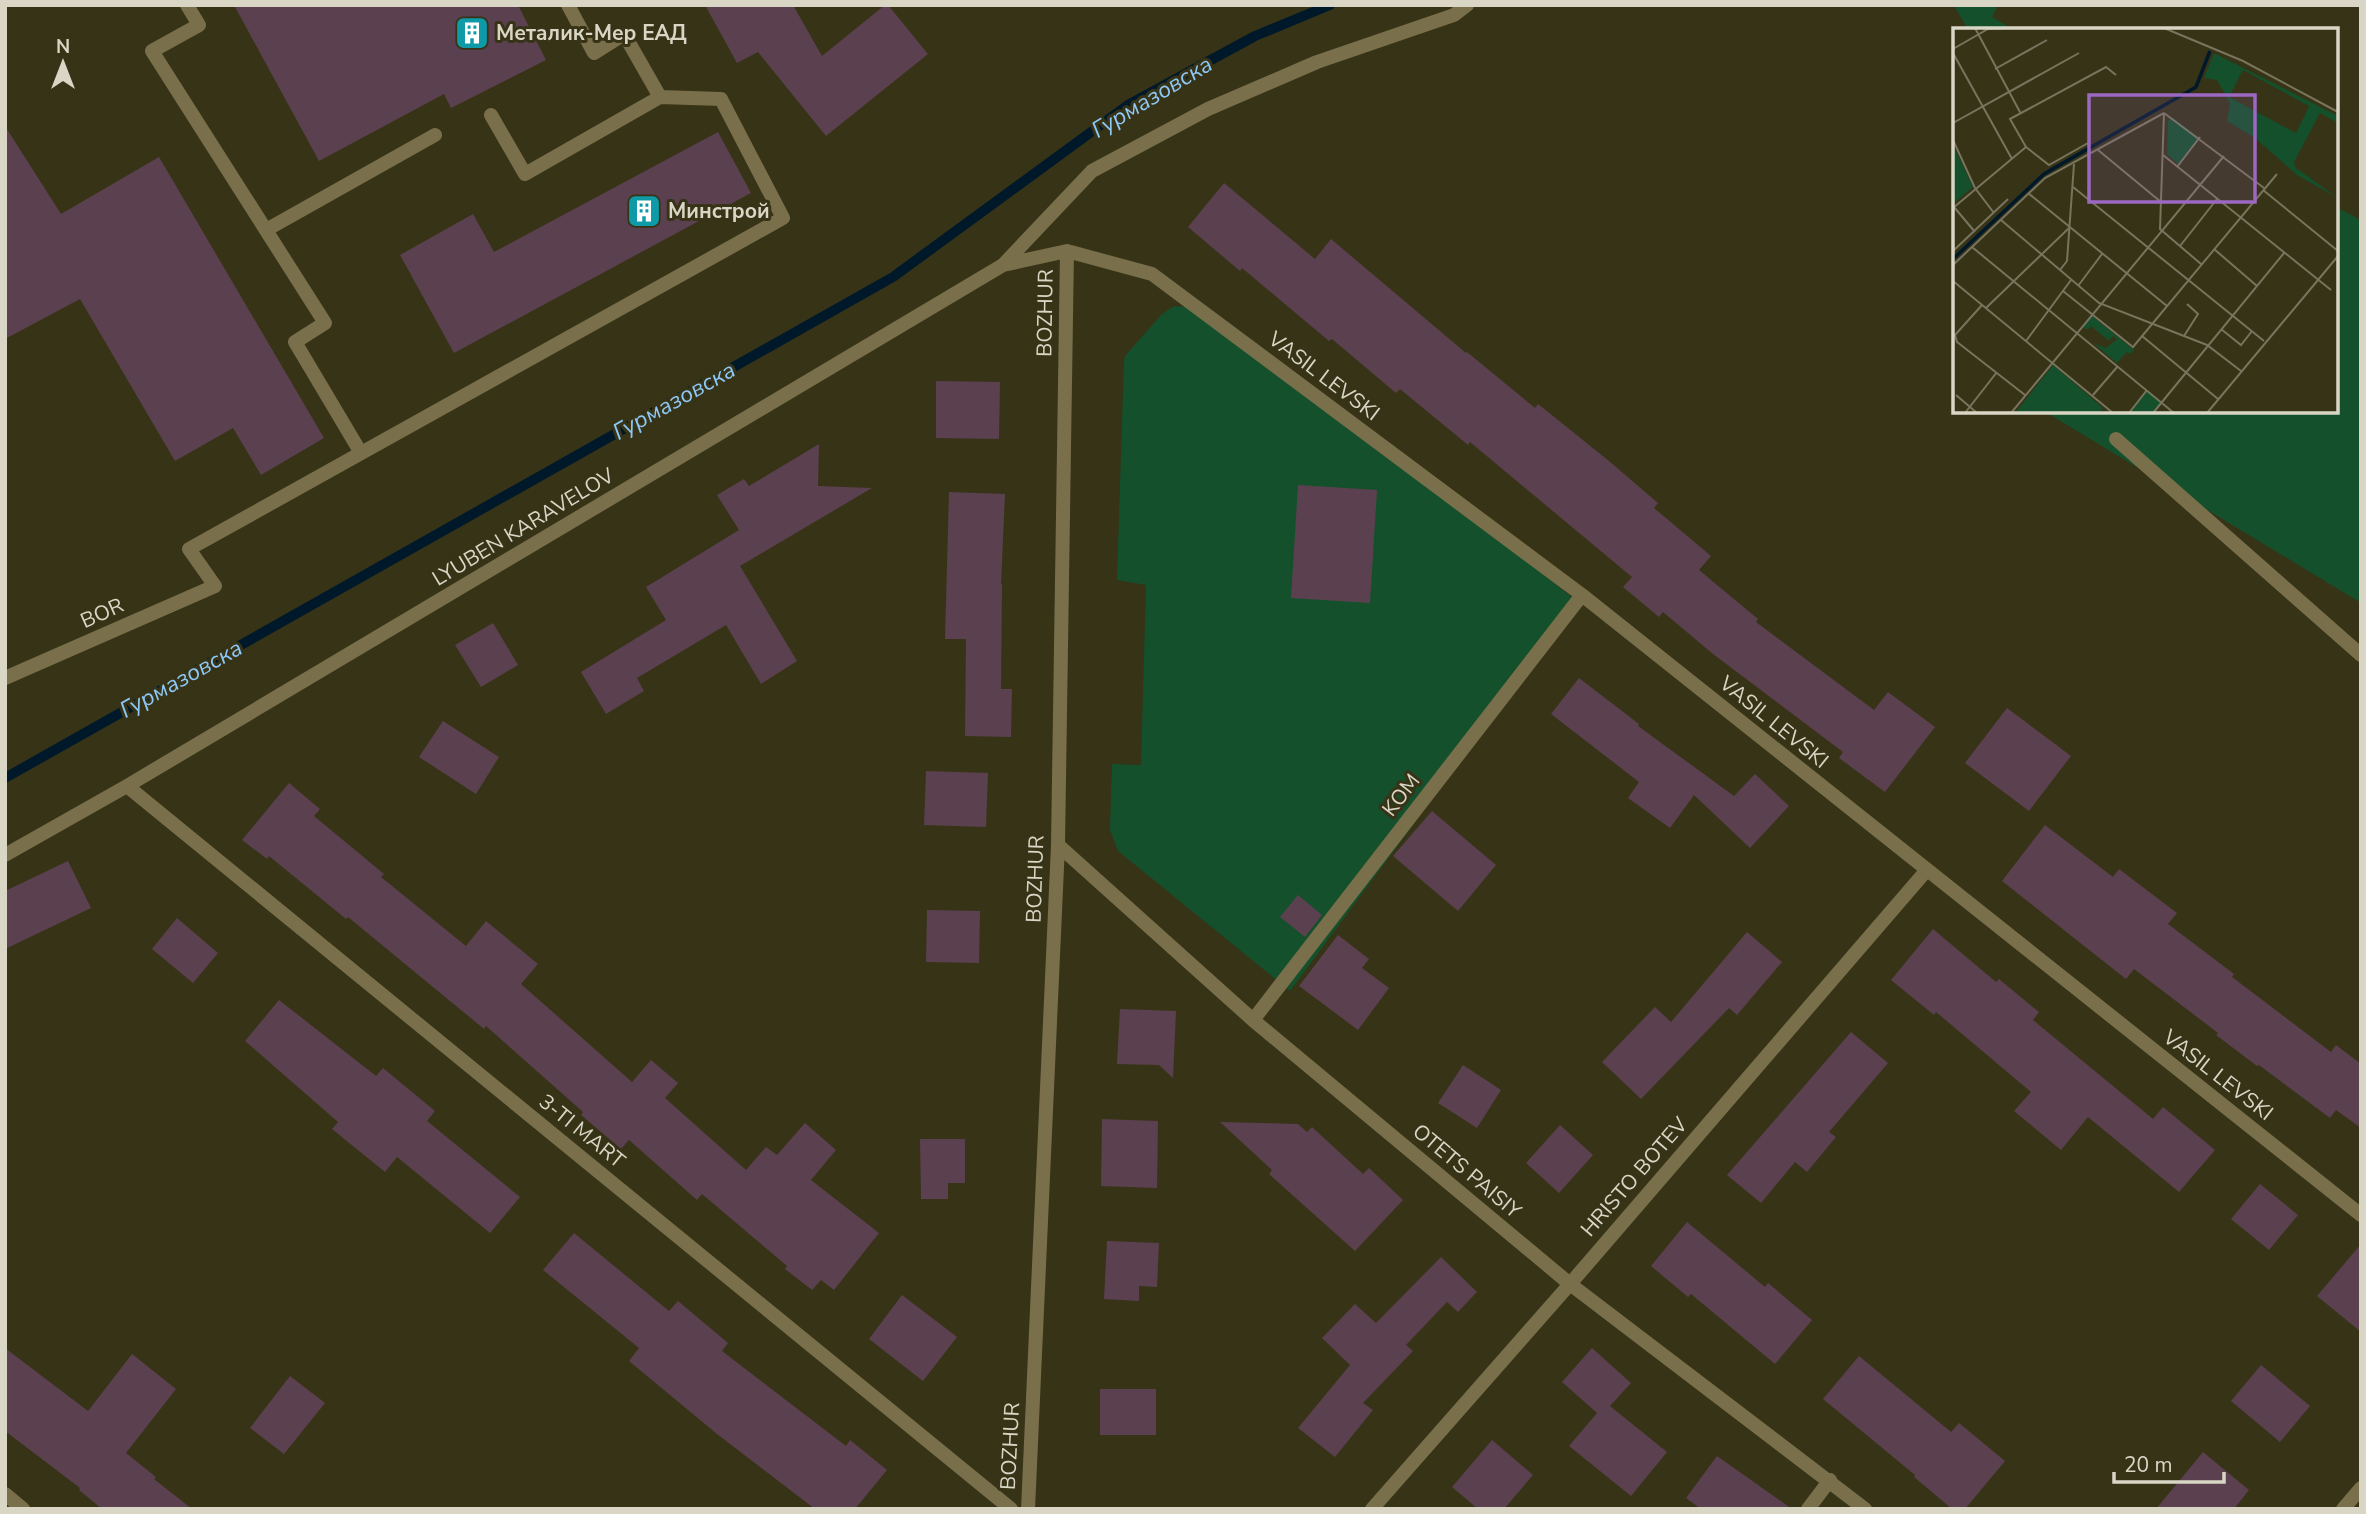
<svg xmlns="http://www.w3.org/2000/svg" width="2366" height="1514" font-family="'Nunito Sans',sans-serif">
  <style>
    .green { fill: #14502b }
    .lines { fill: none; stroke-linecap: round; stroke-linejoin: round }
    .stream { stroke: #00192a; stroke-width: 10 }
    .building { fill: #5b404f }
    .lane { stroke: #796f4b; stroke-width: 14 }
    .street { stroke: #796f4b; stroke-width: 14 }
    .labels { text-anchor: middle; dominant-baseline: central; stroke-width: 6; stroke-linejoin: round; paint-order: stroke }
    .poi-label { font-size: 21px; font-weight: bold; fill: #d9d6c6; stroke: #373317; text-anchor: start }
    .street-label { font-size: 21px; fill: #d9d6c6; stroke: #373317 }
    .water-label { font-size: 23px; font-style: italic; fill: #8dc8f6; stroke: #373317 }
    .inset-river { fill: none; stroke: #00192a; stroke-width: 3.5 }
    .inset-road { fill: none; stroke: #78745d; stroke-width: 2 }
    .view { fill: #9c68c1; fill-opacity: 0.15; stroke: #9c68c1; stroke-width: 3.5 }
    .inset-edge { fill: none; stroke: #d9d6c6; stroke-width: 3.5 }
  </style>
  <rect width="100%" height="100%" fill="#373317"/>
  <!-- green -->
  <path class="green" d="M1954,5H1998L1992,17L2014,30H1968Z
    M2336,207L2361,220V603L2044,411H2336Z
    M1174,306L1191,307L1218,316L1578,602L1290,991L1118,851L1110,830L1112,764L1141,765L1146,585L1117,580L1124,361L1125,356L1162,314Z"/>
  <g class="lines">
    <!-- stream -->
    <path class="stream" d="M5,778L893,277L1128,105L1255,36L1330,5"/>
  </g>
  <!-- building -->
  <path class="building" d="M234,5H518L546,60L451,108L444,94L319,161Z
    M705,5H793L822,56L885,5H888L928,54L826,136L758,52L737,63Z
    M5,126L61,214L159,157L324,438L261,475L233,428L175,461L80,299L5,339Z
    M718,132L751,193L454,353L400,255L473,214L494,252Z
    M1224,183L1315,259L1331,239L1466,353L1467,352L1535,408L1538,404L1609,461L1658,503L1654,508L1711,556L1699,570L1758,619L1756,622L1874,710L1888,692L1935,727L1885,792L1839,758L1843,752L1713,654L1663,612L1659,617L1623,587L1632,577L1470,442L1468,445L1400,389L1396,393L1332,339L1329,341L1242,268L1240,271L1188,227Z
    M936,381L1000,382L999,439L936,438Z
    M819,444L818,486L872,488L740,566L797,661L761,684L726,625L637,678L644,691L606,714L581,672L666,620L646,587L739,530L717,495L744,479L749,486Z
    M1298,485L1377,490L1370,603L1291,598Z
    M949,492L1005,494L1001,584H1002L1001,689H1012L1011,737L965,736L966,639H945Z
    M493,623L518,665L481,687L455,645Z
    M1579,678L1639,724L1638,726L1734,796L1755,774L1789,806L1750,848L1694,795L1670,828L1628,798L1639,782L1551,714Z
    M2007,708L2071,756L2029,811L1965,763Z
    M443,721L499,757L476,794L419,757Z
    M926,771L988,773L986,827L924,825Z
    M289,783L320,809L314,816L384,874L381,877L466,946L486,921L538,964L521,984L632,1082L651,1060L678,1083L665,1098L746,1170L766,1147L777,1155L805,1123L836,1150L811,1180L879,1233L834,1290L821,1280L812,1290L785,1269L787,1266L702,1194L697,1200L629,1140L621,1149L581,1115L583,1112L486,1026L484,1029L348,917L346,919L269,856L267,859L242,840Z
    M1432,811L1496,865L1458,911L1393,856Z
    M2045,825L2113,877L2119,869L2177,913L2168,924L2234,974L2232,977L2331,1052L2336,1045L2361,1064V1128L2336,1110L2330,1118L2259,1065L2257,1066L2216,1035L2218,1033L2134,969L2126,979L2002,881Z
    M68,861L91,908L5,949V891Z
    M1298,895L1322,915L1305,937L1280,917Z
    M927,910L980,911L979,963L926,962Z
    M177,918L218,953L193,983L152,949Z
    M1933,929L1996,982L1999,979L2039,1012L2033,1020L2153,1119L2163,1107L2215,1150L2179,1192L2088,1117L2061,1150L2014,1111L2031,1092L1936,1012L1934,1015L1891,980Z
    M1747,932L1782,962L1737,1015L1729,1008L1641,1099L1602,1062L1655,1007L1671,1022Z
    M1338,935L1369,959L1362,968L1389,988L1358,1030L1299,986Z
    M279,1000L376,1076L383,1068L435,1111L427,1121L520,1197L490,1233L397,1157L385,1172L332,1129L338,1122L245,1041Z
    M1120,1009L1176,1011L1173,1078L1159,1065L1117,1064Z
    M1851,1032L1888,1063L1829,1132L1836,1137L1807,1172L1795,1162L1761,1203L1727,1175Z
    M1463,1065L1501,1090L1477,1128L1438,1103Z
    M1102,1119L1158,1121L1157,1188L1101,1186Z
    M1220,1122L1298,1124L1307,1132L1312,1127L1363,1174L1369,1168L1403,1200L1355,1251L1269,1174L1272,1170Z
    M1560,1125L1593,1155L1559,1193L1526,1163Z
    M920,1139H965V1183H948V1199H921Z
    M2260,1184L2298,1215L2269,1250L2231,1219Z
    M1687,1222L1765,1287L1768,1283L1812,1320L1775,1364L1691,1294L1688,1297L1651,1266Z
    M574,1233L669,1311L678,1301L728,1343L722,1351L846,1446L850,1440L887,1470L855,1509H815L717,1434L629,1361L639,1348L543,1270Z
    M1107,1241L1159,1243L1157,1287L1139,1286V1301L1104,1299Z
    M2361,1244V1332L2317,1296Z
    M1441,1257L1477,1292L1458,1312L1447,1302L1406,1345L1413,1351L1363,1403L1373,1410L1335,1457L1298,1428L1350,1365L1322,1338L1355,1304L1376,1323Z
    M902,1295L957,1337L923,1381L869,1339Z
    M5,1348L88,1411L132,1354L176,1389L126,1453L156,1477L154,1479L192,1509H102L79,1490L80,1488L5,1431Z
    M1592,1348L1631,1383L1610,1406L1667,1452L1631,1496L1569,1446L1597,1413L1562,1382Z
    M1859,1356L1951,1432L1959,1423L2005,1461L1965,1509H1952L1914,1477L1915,1475L1823,1399Z
    M2261,1365L2310,1406L2280,1442L2231,1401Z
    M290,1376L325,1403L284,1454L250,1428Z
    M1100,1389H1156V1435H1100Z
    M1492,1440L1533,1475L1504,1509H1478L1452,1487Z
    M2203,1452L2249,1490L2234,1509H2156Z
    M1717,1456L1792,1509H1701L1686,1498Z"/>
  <g class="lines">
    <!-- lane -->
    <path class="lane" d="M187,5L199,25L152,51L325,323L295,342L361,453
      M568,5L594,53L624,34L660,97
      M266,230L435,135
      M1003,265L1092,171L1208,109L1317,62L1454,15L1467,5
      M2116,439L2361,655
      M5,678L215,586L189,549L783,218L721,99L660,97L525,174L491,115"/>
    <!-- street -->
    <path class="street" d="M127,786L1011,1509
      M1058,845L1253,1020L1570,1284L1865,1509
      M5,855L127,786L1003,265L1067,251L1152,274L1582,595L2361,1215
      M1253,1020L1582,595
      M5,1494L23,1509
      M1028,1509L1058,845L1067,251
      M1372,1509L1570,1284L1926,871
      M1808,1509L1830,1480
      M2343,1509L2361,1488"/>
  </g>
  <!-- icons -->
  <defs>
    <g id="building-square" transform="scale(1.75)"><rect x="-9" y="-9" width="18" height="18" rx="4" fill="#0f9aa8" stroke="#373317"/><path d="M-4-6H4V6H1V3H-1V6H-4ZM-2.5-4.3h1.7v1.8h-1.7ZM.8-4.3h1.7v1.8H.8ZM-2.5-1h1.7V.8h-1.7ZM.8-1h1.7V.8H.8Z" fill="#fff"/></g>
  </defs>
  <g fill-rule="evenodd">
    <use href="#building-square" x="472" y="33"/>
    <use href="#building-square" x="644" y="211"/>
  </g>
  <g class="labels">
    <!-- poi labels -->
    <g class="poi-label">
      <text x="496" y="33">Металик-Мер ЕАД</text>
      <text x="668" y="211">Минстрой</text>
    </g>
    <!-- street labels -->
    <g class="street-label">
      <text transform="translate(1045 313) rotate(-89)">BOZHUR</text>
      <text transform="translate(1324 376) rotate(37)">VASIL LEVSKI</text>
      <text transform="translate(523 527) rotate(-31)">LYUBEN KARAVELOV</text>
      <text transform="translate(102 613) rotate(-24)">BOR</text>
      <text transform="translate(1774 722) rotate(39)">VASIL LEVSKI</text>
      <text transform="translate(1401 795) rotate(-52)">KOM</text>
      <text transform="translate(1035 879) rotate(-88)">BOZHUR</text>
      <text transform="translate(2218 1075) rotate(38)">VASIL LEVSKI</text>
      <text transform="translate(582 1131) rotate(39)">3-TI MART</text>
      <text transform="translate(1467 1171) rotate(40)">OTETS PAISIY</text>
      <text transform="translate(1634 1177) rotate(-49)">HRISTO BOTEV</text>
      <text transform="translate(1010 1446) rotate(-87)">BOZHUR</text>
    </g>
    <!-- water labels -->
    <g class="water-label">
      <text transform="translate(1152 97) rotate(-31)">Гурмазовска</text>
      <text transform="translate(674 401) rotate(-29)">Гурмазовска</text>
      <text transform="translate(181 679) rotate(-29)">Гурмазовска</text>
    </g>
  </g>
  <!-- overview -->
  <g transform="translate(1953 28)">
    <rect width="385" height="385" fill="#373317"/>
    <path d="M261,25L385,88V95L367,85L341,134L343,140L385,170L344,147L302,110L274,93L277,75L264,52L251,50ZM290,42L356,78L343,105L276,69ZM219,89L247,110L226,137L214,126L215,93ZM0,117L20,159L0,176ZM139,288L181,322L178,326L174,324L164,335L140,315L153,320L164,311L160,308L156,313L138,298L134,302L130,299ZM100,337L150,380L146,385H62ZM194,362L208,374L200,385H176Z" fill="#14502b" fill-rule="evenodd"/>
    <path class="inset-river" d="M0,231L91,146L243,59L257,23"/>
    <path class="inset-road" d="M22,0L68,86M211,0L290,33L385,84M0,21L35,1L56,0M0,25L59,131M42,41L94,12M211,85L207,201L248,236M211,85L311,160M0,95L126,25M0,112L22,160L41,185M73,119L57,91L153,39L163,47M145,122L208,174M210,127L378,262M224,139L247,109M120,159L311,313M310,162L385,223M75,165L214,278M1,179L22,204M0,180L73,119L96,137L135,115M48,192L146,275L254,317L288,343M227,218L264,171M19,219L221,385M261,221L304,258M0,223L55,171M0,237L92,150L211,85M107,242L114,233L121,136M0,253L160,385M125,258L149,226M110,263L180,319L324,146M29,277L2,307L4,314L72,367M33,280L116,200M268,301L288,317L299,303M189,308L265,371M231,308L245,286L234,276M73,313L118,252M3,367L24,385M140,367L165,338M12,385L44,344M58,385L271,128M176,385L194,362M200,385L331,225M254,385L385,228"/>
    <path class="view" d="M136,67H302V174H136Z"/>
    <rect width="385" height="385" class="inset-edge"/>
  </g>
  <!-- border -->
  <rect width="2366" height="1514" fill="none" stroke="#d9d6c6" stroke-width="14"/>
  <!-- north arrow -->
  <g transform="translate(63 63)" stroke="#373317" stroke-width="5" paint-order="stroke">
  <path d="M0-5L12 26L0 18L-12 26Z" fill="#d9d6c6"/>
  <text y="-10" font-size="19" font-weight="bold" text-anchor="middle" fill="#d9d6c6">N</text>
  </g>
  <!-- scale -->
  <path d="M2114 1472v10h110v-10" fill="none" stroke="#d9d6c6" stroke-width="3.5"/>
  <text x="2124" y="1472" font-size="21" fill="#d9d6c6" stroke="#373317" stroke-width="5" paint-order="stroke">20 m</text>
</svg>
